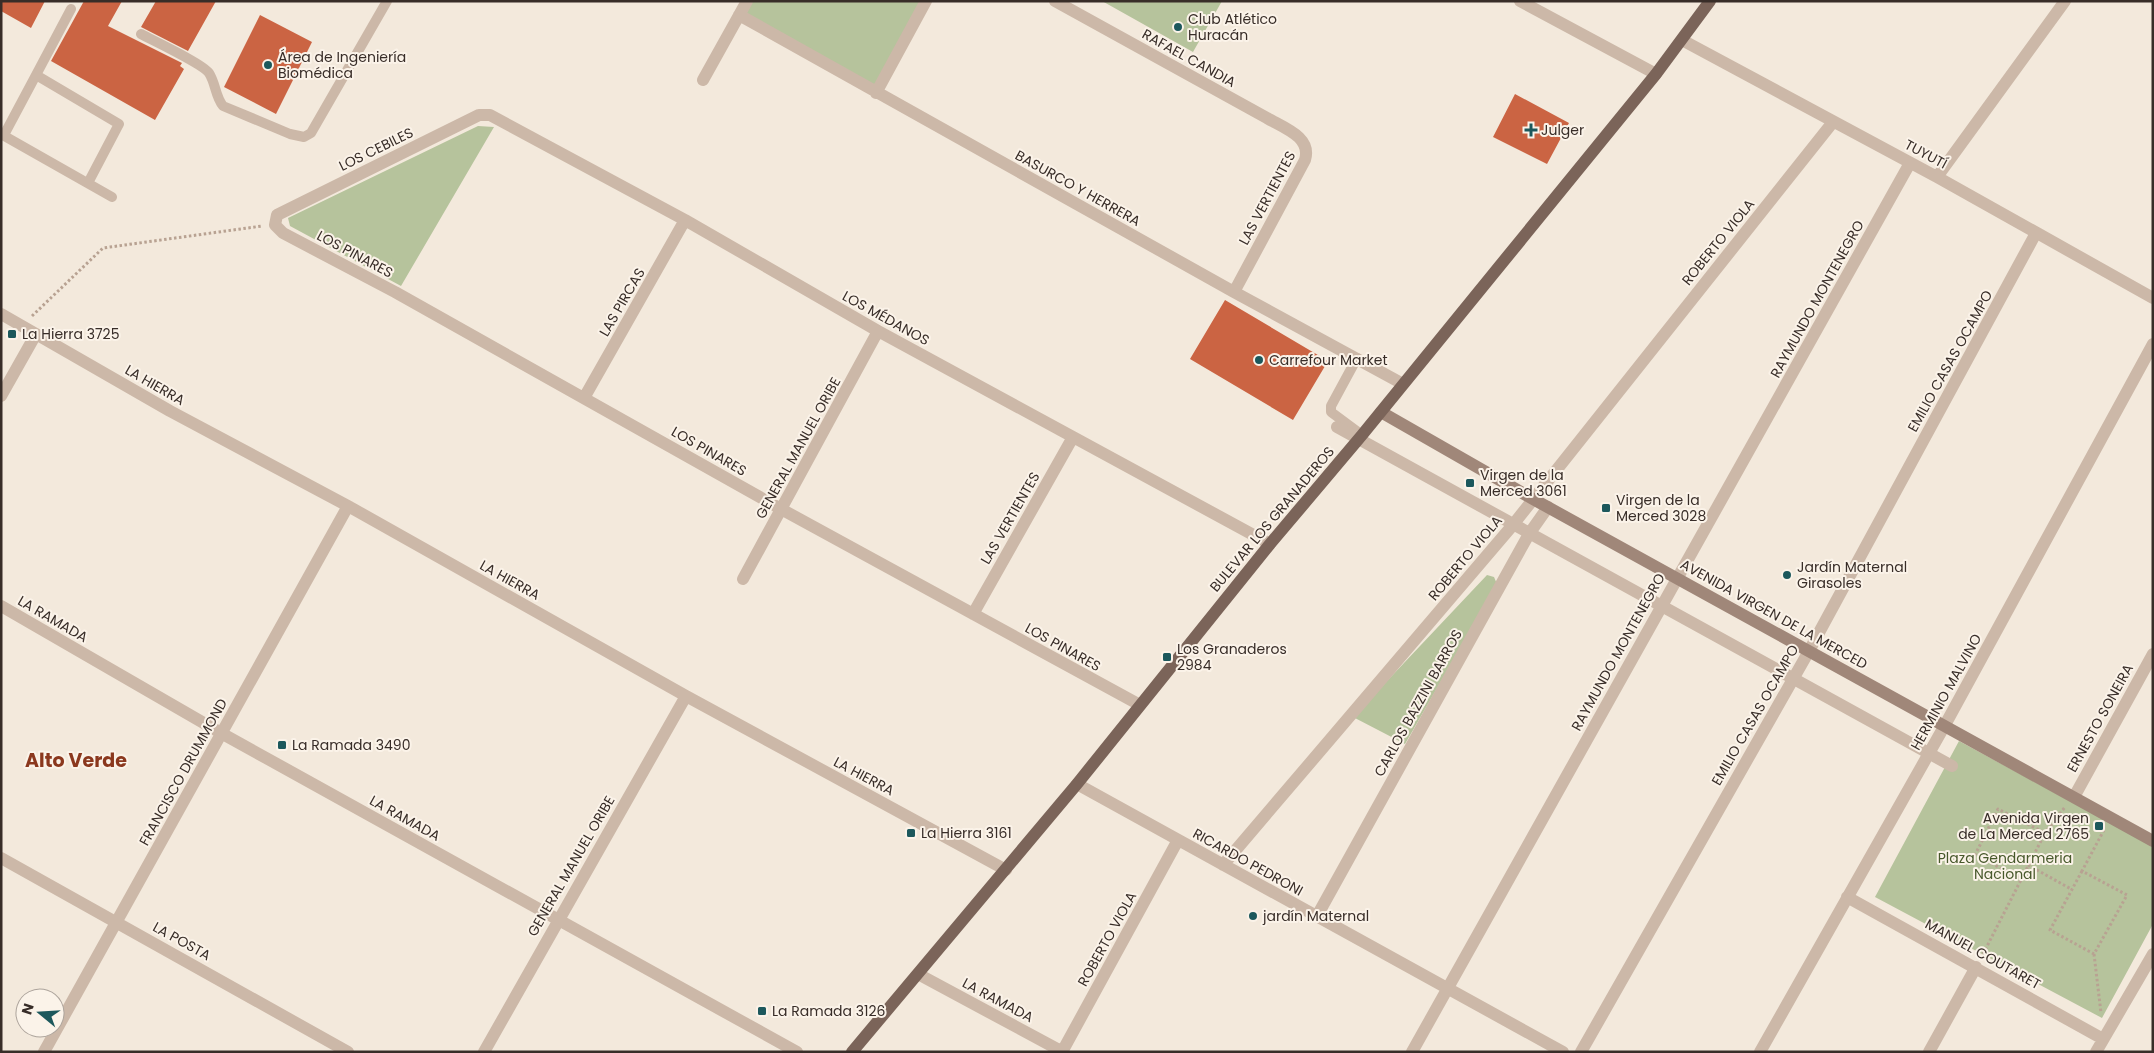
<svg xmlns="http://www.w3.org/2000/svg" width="2154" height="1053" font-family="Poppins,sans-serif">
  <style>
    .green { fill: #b6c39c }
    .building { fill: #cb6443 }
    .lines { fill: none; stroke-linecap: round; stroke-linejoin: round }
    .path { stroke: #b8a292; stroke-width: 3; stroke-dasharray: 2.5 2.5; stroke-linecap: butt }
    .lane { stroke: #ccb8a8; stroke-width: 10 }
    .street { stroke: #ccb8a8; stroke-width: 12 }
    .secondary { stroke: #a08779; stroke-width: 12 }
    .primary { stroke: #7b6459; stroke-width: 12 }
    .poi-dot { fill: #1c585c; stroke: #fbf3e9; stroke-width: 2 }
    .labels { text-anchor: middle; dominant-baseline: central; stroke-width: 4; stroke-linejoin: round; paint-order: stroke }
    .poi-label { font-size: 14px; fill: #382d28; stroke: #fbf3e9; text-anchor: start }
    .street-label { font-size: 14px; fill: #382d28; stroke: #fbf3e9 }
    .park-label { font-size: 14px; fill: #47582b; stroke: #fbf3e9 }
    .district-label { font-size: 19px; font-weight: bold; fill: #8b381e; stroke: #fbf3e9 }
  </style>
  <rect width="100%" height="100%" fill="#f3e9dc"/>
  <!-- green -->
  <path class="green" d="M748,1H926L876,93L739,17Z
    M1102,1H1222L1193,52Z
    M478,126L494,127L401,286L290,226L288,218Z
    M1487,575L1494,577L1497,584L1405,744L1353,717Z
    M1959,741L2153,846V924L2102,1018L1875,897Z"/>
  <!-- building -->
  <path class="building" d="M1,1H45L31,28L1,11Z
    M84,1H122L108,26L182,63L180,66L184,69L155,120L51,61Z
    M156,1H216L188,51L141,27Z
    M260,15L312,42L276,114L224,87Z
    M1515,94L1569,123L1547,164L1493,137Z
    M1225,300L1328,361L1293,420L1190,359Z"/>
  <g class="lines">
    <!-- path -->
    <path class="path" d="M32,316L103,248L262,226
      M2028,865L2071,889
      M2082,871L2050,930L2094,954L2127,895L2082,871L2104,830
      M2020,878L1975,855L1998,809L2045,833
      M1983,954L2045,833L2065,807
      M2094,954L2101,1013"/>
    <!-- lane -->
    <path class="lane" d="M141,34C154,41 203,64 209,73C216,84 215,96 223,106L290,134L304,137L311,133L387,1
      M36,75L71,9
      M1,134L112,197
      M4,135L36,75L119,124L88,183
      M1357,358L1331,406V412L1362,435"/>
    <!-- street -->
    <path class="street" d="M1055,1L1267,118C1284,128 1312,137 1305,160L1234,292
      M1520,1L1656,74
      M739,15L1234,292L1403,384
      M1682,40L1937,177L2153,298
      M703,80L747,1
      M876,93L926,1
      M1937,177L2065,1
      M1,314L170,411L348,506L686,696L1006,870
      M1,396L36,334
      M584,398L685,220
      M1337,427L1952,766
      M743,579L878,331
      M1,606L221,733L797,1052
      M973,614L1073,437
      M1140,705L781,509L395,292L283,233L275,225L277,215L479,115H490L685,220L878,331L1270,544
      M1077,784L1563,1052
      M2074,797L2153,654
      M1,858L348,1052
      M1223,865L1512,526L1833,122
      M1847,897L2103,1039
      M1317,916L1529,534L1548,507
      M918,974L1063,1052
      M44,1052L348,506
      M484,1052L686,696
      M1062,1052L1178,840
      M1412,1052L1910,163
      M1581,1052L1809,651L2036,233
      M1760,1052L1945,725L2153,344
      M1929,1052L1976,967
      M2096,1052L2153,954"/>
    <!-- secondary -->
    <path class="secondary" d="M1381,412L1533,499L2153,841"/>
    <!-- primary -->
    <path class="primary" d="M852,1052L1077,784L1270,544L1362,435L1656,74L1710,1"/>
  </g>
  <!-- markers -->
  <g class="poi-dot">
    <circle cx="1178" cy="27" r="5"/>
    <circle cx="268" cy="65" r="5"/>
    <path d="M1528.5 122.5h5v5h5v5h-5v5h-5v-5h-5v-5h5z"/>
    <rect x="7" y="329" width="10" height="10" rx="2.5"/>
    <circle cx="1259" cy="360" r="5"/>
    <rect x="1465" y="478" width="10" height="10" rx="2.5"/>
    <rect x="1601" y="503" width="10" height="10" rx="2.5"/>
    <circle cx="1787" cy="575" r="5"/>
    <rect x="1162" y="652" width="10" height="10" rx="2.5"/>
    <rect x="277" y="740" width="10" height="10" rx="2.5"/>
    <rect x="2094" y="821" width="10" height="10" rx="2.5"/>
    <rect x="906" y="828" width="10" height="10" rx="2.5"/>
    <circle cx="1253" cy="916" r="5"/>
    <rect x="757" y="1006" width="10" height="10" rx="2.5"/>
  </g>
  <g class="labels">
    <!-- poi labels -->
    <g class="poi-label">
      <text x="1188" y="19">Club Atlético<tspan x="1188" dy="16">Huracán</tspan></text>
      <text x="278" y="57">Área de Ingeniería<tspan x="278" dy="16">Biomédica</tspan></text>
      <text x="1541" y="130">Julger</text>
      <text x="22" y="334">La Hierra 3725</text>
      <text x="1269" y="360">Carrefour Market</text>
      <text x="1480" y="475">Virgen de la<tspan x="1480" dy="16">Merced 3061</tspan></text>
      <text x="1616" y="500">Virgen de la<tspan x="1616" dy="16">Merced 3028</tspan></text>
      <text x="1797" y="567">Jardín Maternal<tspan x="1797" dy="16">Girasoles</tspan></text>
      <text x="1177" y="649">Los Granaderos<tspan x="1177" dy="16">2984</tspan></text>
      <text x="292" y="745">La Ramada 3490</text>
      <text x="2089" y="818" text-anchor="end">Avenida Virgen<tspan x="2089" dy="16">de La Merced 2765</tspan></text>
      <text x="921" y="833">La Hierra 3161</text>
      <text x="1263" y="916">jardín Maternal</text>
      <text x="772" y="1011">La Ramada 3126</text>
    </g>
    <!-- street labels -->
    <g class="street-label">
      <text transform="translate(1189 58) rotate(29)">RAFAEL CANDIA</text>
      <text transform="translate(376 149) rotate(-26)">LOS CEBILES</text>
      <text transform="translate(1926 154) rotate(28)">TUYUTÍ</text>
      <text transform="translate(1078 188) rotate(29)">BASURCO Y HERRERA</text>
      <text transform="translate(1267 198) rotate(-62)">LAS VERTIENTES</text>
      <text transform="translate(1718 242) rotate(-51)">ROBERTO VIOLA</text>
      <text transform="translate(355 254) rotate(28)">LOS PINARES</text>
      <text transform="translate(1817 299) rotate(-61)">RAYMUNDO MONTENEGRO</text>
      <text transform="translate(622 302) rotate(-60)">LAS PIRCAS</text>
      <text transform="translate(886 318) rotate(29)">LOS MÉDANOS</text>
      <text transform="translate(1950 361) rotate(-61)">EMILIO CASAS OCAMPO</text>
      <text transform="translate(155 385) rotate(30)">LA HIERRA</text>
      <text transform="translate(798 448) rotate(-61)">GENERAL MANUEL ORIBE</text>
      <text transform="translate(709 451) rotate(30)">LOS PINARES</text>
      <text transform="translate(1010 518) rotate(-60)">LAS VERTIENTES</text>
      <text transform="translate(1272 519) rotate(-50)">BULEVAR LOS GRANADEROS</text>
      <text transform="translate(1465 558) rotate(-50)">ROBERTO VIOLA</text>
      <text transform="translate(510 580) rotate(29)">LA HIERRA</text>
      <text transform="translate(1774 614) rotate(29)">AVENIDA VIRGEN DE LA MERCED</text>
      <text transform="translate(53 619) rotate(30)">LA RAMADA</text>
      <text transform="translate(1063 647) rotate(29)">LOS PINARES</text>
      <text transform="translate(1618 652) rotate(-61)">RAYMUNDO MONTENEGRO</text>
      <text transform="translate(1946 692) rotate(-61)">HERMINIO MALVINO</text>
      <text transform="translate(1418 703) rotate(-61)">CARLOS BAZZINI BARROS</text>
      <text transform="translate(1755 715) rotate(-60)">EMILIO CASAS OCAMPO</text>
      <text transform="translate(2100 718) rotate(-61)">ERNESTO SONEIRA</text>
      <text transform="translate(183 772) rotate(-61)">FRANCISCO DRUMMOND</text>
      <text transform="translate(864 776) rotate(28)">LA HIERRA</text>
      <text transform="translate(405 818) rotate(29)">LA RAMADA</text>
      <text transform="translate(1248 862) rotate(29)">RICARDO PEDRONI</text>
      <text transform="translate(571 866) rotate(-60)">GENERAL MANUEL ORIBE</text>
      <text transform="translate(1107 939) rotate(-61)">ROBERTO VIOLA</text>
      <text transform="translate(182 941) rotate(29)">LA POSTA</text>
      <text transform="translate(1983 954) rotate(29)">MANUEL COUTARET</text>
      <text transform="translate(998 1000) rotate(28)">LA RAMADA</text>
    </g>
    <!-- park labels -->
    <g class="park-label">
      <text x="2005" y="858">Plaza Gendarmeria<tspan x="2005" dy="16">Nacional</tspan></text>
    </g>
    <!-- district labels -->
    <g class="district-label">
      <text x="76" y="760">Alto Verde</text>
    </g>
  </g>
  <!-- border -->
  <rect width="2154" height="1053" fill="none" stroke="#382d28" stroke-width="5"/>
  <!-- north arrow -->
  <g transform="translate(40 1013) rotate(288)"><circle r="24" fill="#fbf3e9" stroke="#ada49c"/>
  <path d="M0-4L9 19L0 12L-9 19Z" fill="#1c585c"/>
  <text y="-8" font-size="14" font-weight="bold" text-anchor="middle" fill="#382d28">N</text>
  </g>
</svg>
